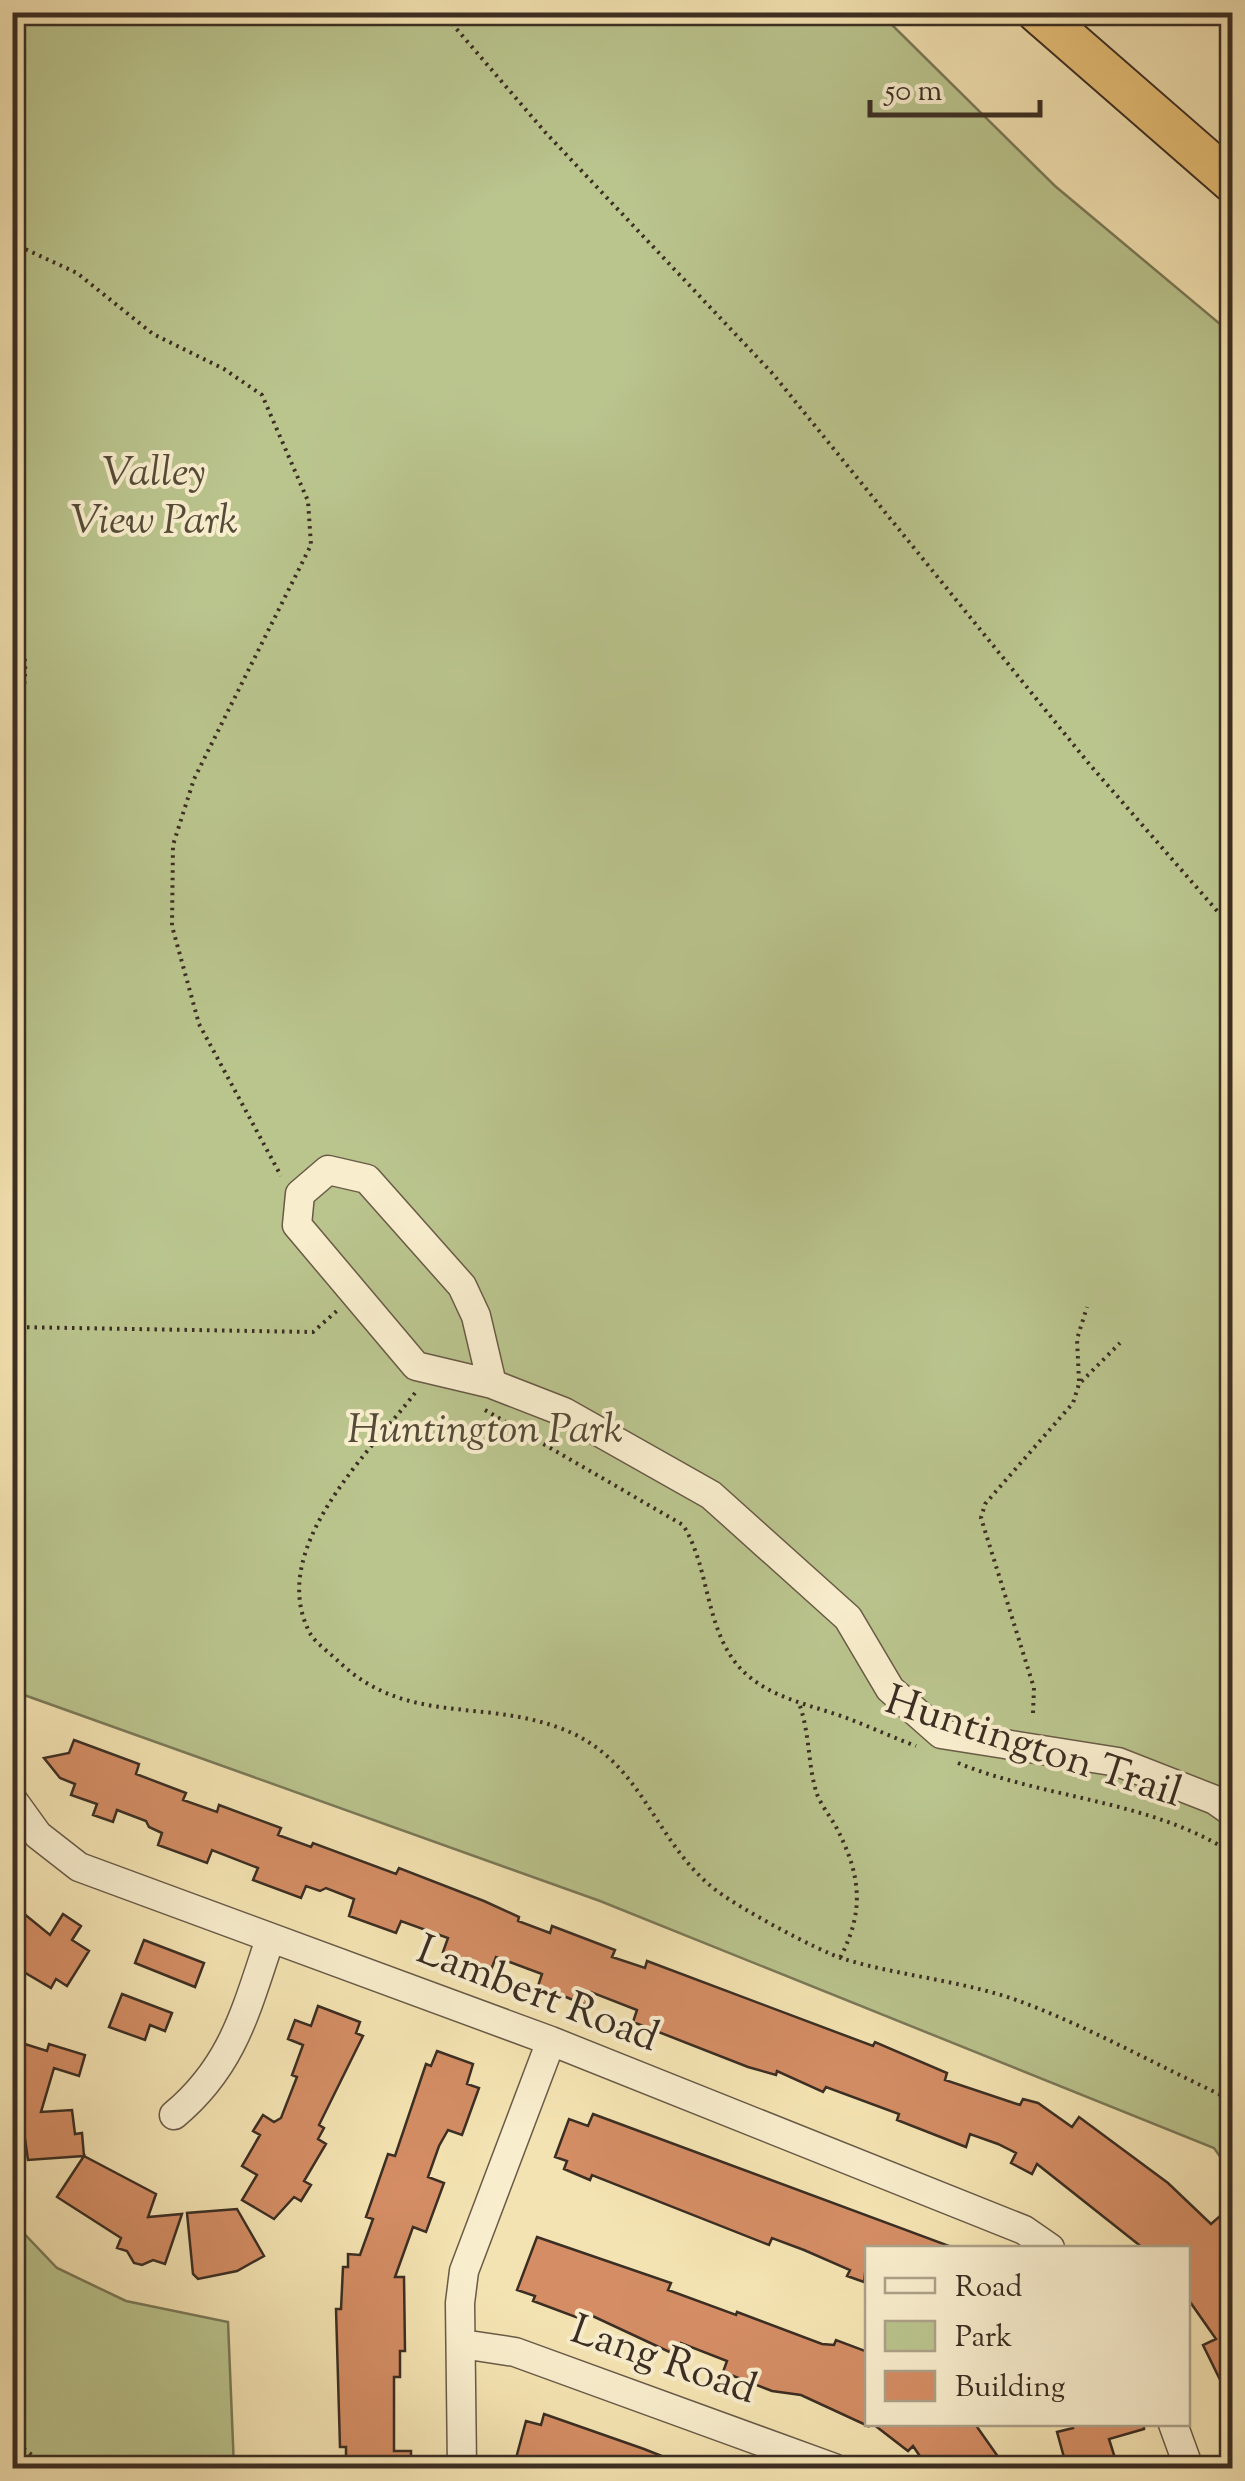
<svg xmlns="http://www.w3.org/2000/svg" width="1245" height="2481" font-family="'Sorts Mill Goudy',serif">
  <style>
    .green { fill: #bac48d; stroke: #7a7958; stroke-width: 2.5 }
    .building { fill: #d48d64; stroke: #3b2e23; stroke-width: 2.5 }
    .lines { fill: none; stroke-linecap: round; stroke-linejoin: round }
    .minor-casing { stroke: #695b47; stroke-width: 31 }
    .highway-casing { stroke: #3b2e23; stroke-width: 44 }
    .path { stroke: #3b2e23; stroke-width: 4; stroke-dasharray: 2.5 5; stroke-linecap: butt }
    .minor { stroke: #f8edcd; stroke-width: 28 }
    .highway { stroke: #eac279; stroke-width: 40 }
    .labels { text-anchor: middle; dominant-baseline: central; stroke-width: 8; stroke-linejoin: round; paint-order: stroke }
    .park-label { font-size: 42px; font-style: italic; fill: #544c38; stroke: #f8edcd }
    .street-label { font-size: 42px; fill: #3b2e23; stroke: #f8edcd }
  </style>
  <rect width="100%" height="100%" fill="#f4e3b2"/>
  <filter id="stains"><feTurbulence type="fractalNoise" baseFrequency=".002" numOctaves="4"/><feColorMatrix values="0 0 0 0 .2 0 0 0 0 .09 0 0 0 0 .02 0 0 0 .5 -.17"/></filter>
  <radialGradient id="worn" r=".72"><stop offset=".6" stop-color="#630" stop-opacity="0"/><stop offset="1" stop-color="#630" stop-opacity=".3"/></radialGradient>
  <!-- green -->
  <path class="green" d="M13,13H880L1055,186L1232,334V2173L1214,2148L600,1901L13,1691Z
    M13,2222L57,2268L126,2301L228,2322L234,2468H13Z"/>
  <!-- building -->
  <path class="building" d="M74,1740L139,1764L136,1774L186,1793L183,1800L217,1812L219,1805L281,1828L278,1835L311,1847L313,1843L396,1874L399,1868L484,1901L519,1917L518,1921L550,1933L552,1926L615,1950L612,1957L645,1968L647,1961L873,2046L875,2042L947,2073L945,2080L1020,2105L1023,2099L1038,2103L1072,2127L1079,2117L1168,2183L1211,2224L1220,2216L1232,2225V2404L1203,2345L1216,2339L1188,2299V2248H1143L1037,2164L1032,2174L1011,2163L1016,2153L998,2144L970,2134L966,2147L897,2120L899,2114L826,2087L823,2092L777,2071L776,2075L748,2067L633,2022L637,2010L591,1992L586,2005L538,1986L542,1974L496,1957L491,1970L469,1962L443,1952L448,1938L401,1921L396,1933L349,1916L354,1899L326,1888L320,1891L306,1886L301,1898L253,1880L258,1868L212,1850L207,1863L158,1845L162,1833L149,1827L146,1821L117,1810L113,1822L93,1815L97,1804L71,1795L75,1784L60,1778L44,1758L69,1753Z
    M12,1904L50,1935L63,1914L81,1926L72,1940L89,1951L67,1986L56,1979L51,1988L12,1965Z
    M144,1940L204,1963L195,1987L135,1963Z
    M122,1994L172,2013L165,2031L150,2025L145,2040L109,2027Z
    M318,2006L360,2022L356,2033L363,2036L319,2125L324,2128L318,2139L326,2144L304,2181L311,2185L301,2201L294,2197L274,2219L242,2200L257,2175L242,2166L260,2135L253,2131L263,2115L274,2122L281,2118L297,2077L292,2075L303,2045L288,2039L295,2020L311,2026Z
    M12,2040L47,2051L49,2044L85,2055L79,2076L54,2068L41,2112L72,2110L75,2134L82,2133L84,2156L156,2194L148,2217L182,2214L165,2264L153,2260L142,2265L134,2263L127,2251L117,2248L121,2238L57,2197L84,2156L28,2160L18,2090L12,2089Z
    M437,2051L473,2064L467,2084L479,2088L462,2135L448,2130L439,2146L428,2177L444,2183L426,2232L413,2227L395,2277H404L405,2351H400V2377H394V2451H411V2468H389V2461H346V2447H340L336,2309H341L343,2267H348V2254L360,2255L373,2219L366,2217L388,2154L395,2156L426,2064L431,2066Z
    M593,2114L952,2247V2248H868L864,2282L847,2276L850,2270L804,2250L772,2238L769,2245L592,2175L590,2180L564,2169L567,2161L555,2157L569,2119L588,2126Z
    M237,2209L264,2256L237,2271L198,2279L193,2274L187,2213Z
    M537,2237L671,2283L668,2290L736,2315L737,2312L822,2344L834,2345L836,2340L868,2352V2426L801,2395L772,2391L723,2372L727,2361L681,2343L676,2355L584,2312L581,2319L533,2301L535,2296L517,2290Z
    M544,2414L644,2449L692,2468H539L515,2462L526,2421L541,2425Z
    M873,2424H975L1006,2468H928L913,2446L908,2451Z
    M1072,2424H1144V2429L1109,2439L1115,2458L1067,2468L1057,2432L1073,2428Z"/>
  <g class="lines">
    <!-- minor casing -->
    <g class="minor-casing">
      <path id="minor" d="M492,1384L476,1316L462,1286L367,1179L328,1170L300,1194L297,1225L416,1366L492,1384L564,1412L711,1495L848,1618L890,1689L941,1734L1118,1762L1215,1800L1232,1812
        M12,1799L38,1835L79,1867L551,2041L1024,2230L1050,2248
        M174,2115C233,2066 246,2010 270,1939
        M462,2344L515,2352L834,2468
        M1173,2424L1189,2468
        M462,2468L460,2303L464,2271L551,2041"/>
    </g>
    <!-- highway casing -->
    <g class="highway-casing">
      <path id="highway" d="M1037,12L1232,182"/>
    </g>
    <!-- path -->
    <path class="path" d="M442,12L545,132L773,374L1090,765L1232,928
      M12,243L77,273L153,334L224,369L262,395L308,501L311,545L194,779L173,845L172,926L199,1024L281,1176
      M12,616C32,655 27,691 12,731
      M12,1327L313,1332L339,1309
      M1079,1381L1077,1339L1087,1307
      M415,1393C369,1453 264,1551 311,1635C317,1644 330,1653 338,1661C405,1725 479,1699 557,1727C644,1757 652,1842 717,1891C741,1909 816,1950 844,1959C903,1977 969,1981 1027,2004C1092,2029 1155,2064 1219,2094L1232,2106
      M485,1410L683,1525C705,1560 705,1604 723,1642C747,1694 796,1700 844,1717C868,1726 892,1737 916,1746
      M800,1706C810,1736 808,1765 816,1791C819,1802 829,1815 835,1825C860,1872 866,1909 840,1958
      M1033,1713L1034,1688L981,1518L985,1504L1073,1403L1079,1384L1120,1343
      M958,1763C1046,1799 1150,1800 1232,1853
      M12,2439L48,2468"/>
    <!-- minor -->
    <use href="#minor" class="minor"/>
    <!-- highway -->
    <use href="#highway" class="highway"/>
  </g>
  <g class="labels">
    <!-- park labels -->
    <g class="park-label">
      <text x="154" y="475">Valley<tspan x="154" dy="48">View Park</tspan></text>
      <text x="485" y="1432">Huntington Park</text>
    </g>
    <!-- street labels -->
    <g class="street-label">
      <text transform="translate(1033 1749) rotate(18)">Huntington Trail</text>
      <text transform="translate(537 1996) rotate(21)">Lambert Road</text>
      <text transform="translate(663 2362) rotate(19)">Lang Road</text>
    </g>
  </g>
  <!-- margin -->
  <rect width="1245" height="2481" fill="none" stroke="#f4e3b2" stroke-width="50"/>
  <rect x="15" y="15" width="1215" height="2451" fill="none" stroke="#3b2e23" stroke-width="5"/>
  <rect x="25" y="25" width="1195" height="2431" fill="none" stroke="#3b2e23" stroke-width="2.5"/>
  <!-- legend -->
  <rect x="865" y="2246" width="325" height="180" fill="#f8edcd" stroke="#aca189" stroke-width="2.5"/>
  <rect x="885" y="2278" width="50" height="15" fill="#f8edcd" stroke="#aca189" stroke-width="2.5"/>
  <text x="955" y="2296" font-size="30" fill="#3b2e23">Road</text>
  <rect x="885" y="2321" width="50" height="30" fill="#bac48d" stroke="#aca189" stroke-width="2.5"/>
  <text x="955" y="2346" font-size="30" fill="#3b2e23">Park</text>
  <rect x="885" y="2371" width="50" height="30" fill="#d48d64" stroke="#aca189" stroke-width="2.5"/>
  <text x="955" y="2396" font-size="30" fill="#3b2e23">Building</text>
  <!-- scale -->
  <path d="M870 100v15h170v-15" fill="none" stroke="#3b2e23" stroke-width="5"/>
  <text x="885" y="100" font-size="30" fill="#3b2e23" stroke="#f8edcd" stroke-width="8" paint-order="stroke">50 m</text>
  <rect width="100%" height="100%" filter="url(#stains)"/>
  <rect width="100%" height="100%" fill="url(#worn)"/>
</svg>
